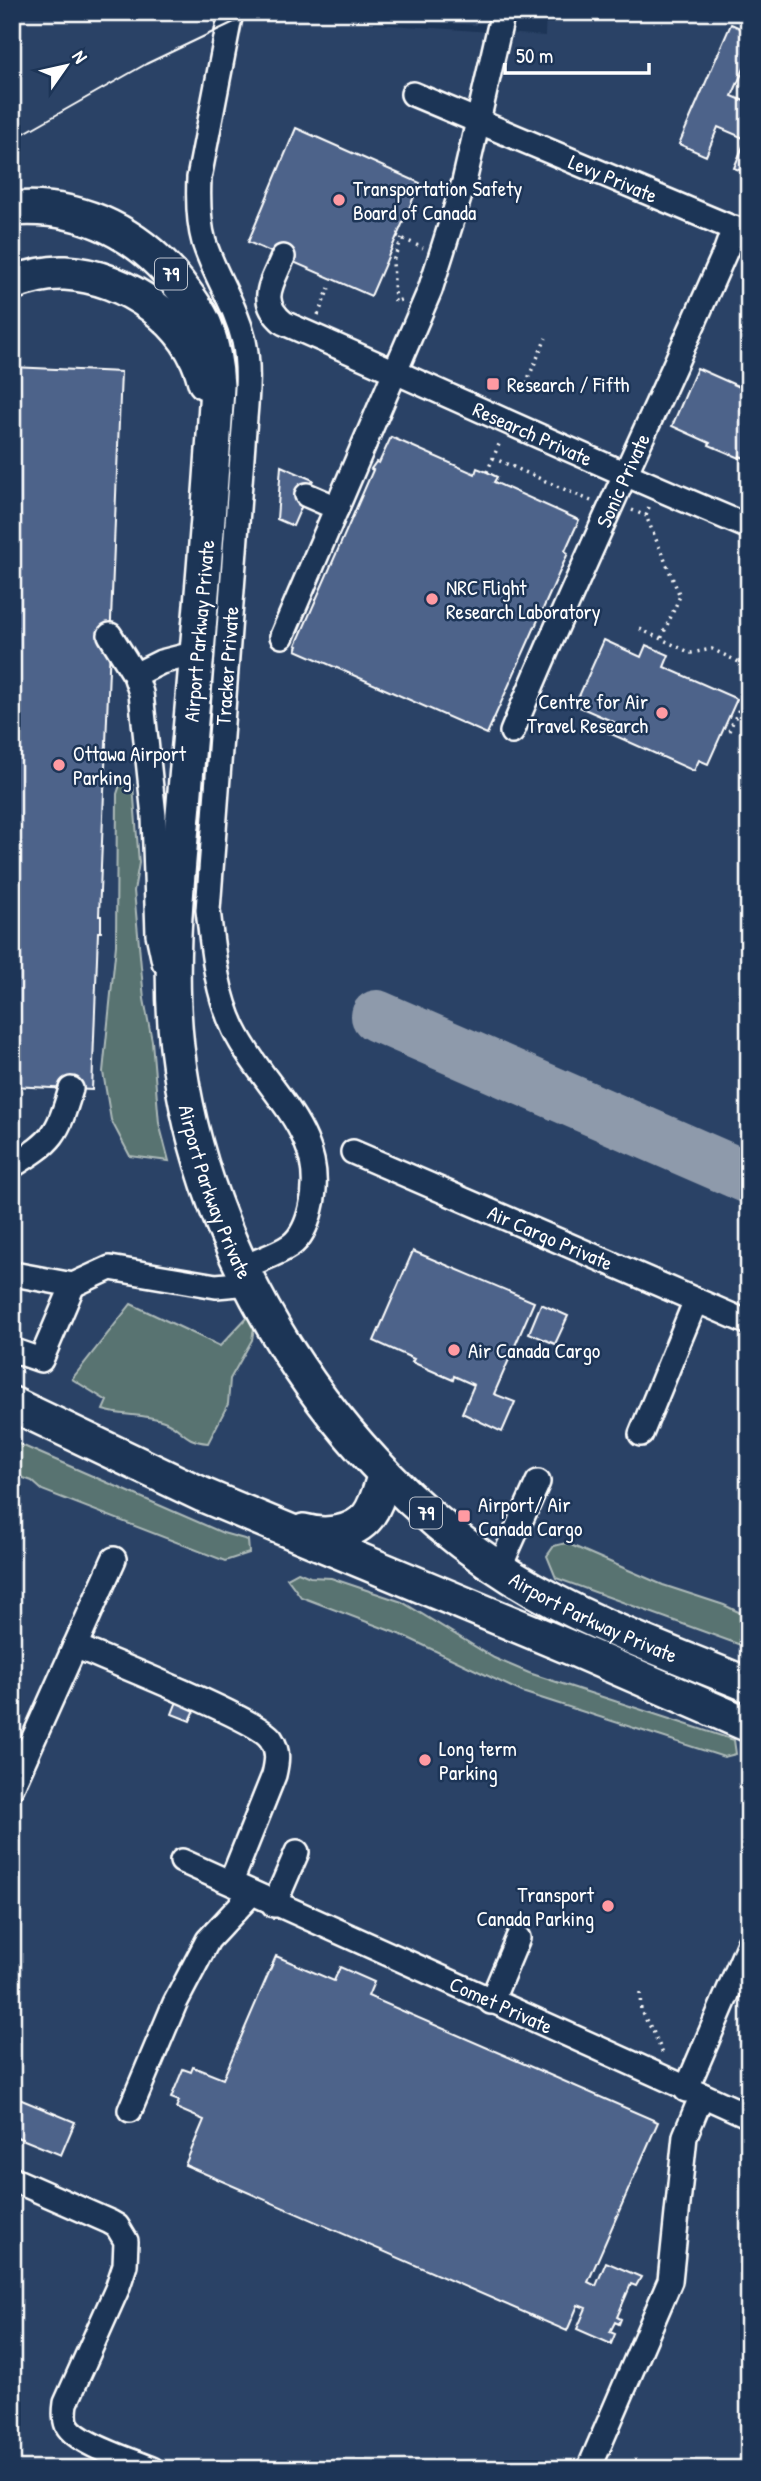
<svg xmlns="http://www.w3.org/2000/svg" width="761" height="2481" font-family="'Patrick Hand',sans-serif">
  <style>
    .built { fill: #2c4366 }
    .green { fill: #587371; stroke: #acb9b8; stroke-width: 2 }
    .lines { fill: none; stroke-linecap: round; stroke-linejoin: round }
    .taxiway { stroke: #8e9aab; stroke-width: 52 }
    .building { fill: #4e648a; stroke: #fff; stroke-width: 2 }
    .minor-casing { stroke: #fff; stroke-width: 28 }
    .highway-casing { stroke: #fff; stroke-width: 38 }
    .path { stroke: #fff; stroke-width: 3.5; stroke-dasharray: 2 5; stroke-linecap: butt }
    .minor { stroke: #1d3557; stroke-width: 23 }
    .highway { stroke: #1d3557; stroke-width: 33 }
    .tram { stroke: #fff; stroke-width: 2 }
    .poi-dot { fill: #ff9aa2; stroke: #1d3557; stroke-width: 2.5 }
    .labels { text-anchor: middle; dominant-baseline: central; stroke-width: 5; stroke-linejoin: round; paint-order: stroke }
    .shield { fill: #1d3557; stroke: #bbc2cd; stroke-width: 2 }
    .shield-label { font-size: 19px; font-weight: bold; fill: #fff }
    .street-label { font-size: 21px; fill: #fff; stroke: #1d3557 }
    .poi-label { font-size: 21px; fill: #fff; stroke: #1d3557; text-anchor: start }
  </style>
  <rect width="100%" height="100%" fill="#1d3557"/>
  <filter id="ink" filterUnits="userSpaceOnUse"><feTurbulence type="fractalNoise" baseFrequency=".0143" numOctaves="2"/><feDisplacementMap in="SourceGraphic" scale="14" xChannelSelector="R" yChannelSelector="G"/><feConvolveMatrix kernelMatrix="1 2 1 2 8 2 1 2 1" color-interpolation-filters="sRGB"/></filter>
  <g filter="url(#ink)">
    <!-- built -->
    <path class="built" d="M12,12H251V15L545,36L546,12H749V2469H12Z
      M292,12H477L476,25Z"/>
    <!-- green -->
    <path class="green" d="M121,782L133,785L139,863L134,891L144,999L152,1041L159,1123L169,1161L130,1156L111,1120L103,1072L116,945L117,794Z
      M131,1304L220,1346L250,1314L254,1328L252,1340L230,1379L228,1404L208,1443C182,1441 183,1428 164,1421C142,1413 125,1417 103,1410L107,1401L72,1379Z
      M12,1441L223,1533L248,1540L249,1553L225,1561L42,1490L32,1481L12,1474Z
      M566,1543L663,1585L724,1605L749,1617V1648L556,1578L547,1556L554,1546Z
      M298,1572L310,1577L331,1578L402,1602L494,1658L529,1673L734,1740L736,1754L724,1757L522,1692L404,1636L301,1597L287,1578Z"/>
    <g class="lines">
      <!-- taxiway -->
      <path class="taxiway" d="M377,1016L749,1178"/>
    </g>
    <!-- building -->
    <path class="building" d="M731,24L749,32V57L732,96L749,103V174L734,168L746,139L718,127L706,156L679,144Z
      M296,128L420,183L371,296L248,242Z
      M12,367L121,372L99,916H101V932H98L92,1090L12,1086Z
      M697,368L749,391V460L740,456V458L709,445L710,443L672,426Z
      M391,437L475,474L477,468L487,472L497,477L494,482L579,520L565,551L568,553L487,734L296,650L298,646L296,645L373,470L371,469L376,462L379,463Z
      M281,466L313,480L293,526L277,519Z
      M604,640L641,657L646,645L669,655L664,667L737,699L708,764L699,760L694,771L609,733L614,722L575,705Z
      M413,1251L534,1302L494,1394L515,1402L502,1432L462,1413L474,1385L454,1376L453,1380L412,1362L414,1359L374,1341Z
      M541,1304L568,1316L555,1344L529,1333Z
      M186,1679L205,1688L190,1721L172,1714Z
      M276,1956L334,1981L340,1967L374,1982L368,1996L658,2122L588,2282L596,2286L606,2262L641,2277L636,2286L631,2284L617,2317L621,2319L619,2324L615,2322L610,2332L615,2334L611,2344L577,2329L586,2308L578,2305L567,2331L185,2165L204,2120L176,2108L179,2101L171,2098L183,2069L191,2072L193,2067L223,2079Z
      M12,2096L75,2122L61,2155L12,2135Z"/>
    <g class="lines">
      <!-- minor casing -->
      <g class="minor-casing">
        <g id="minor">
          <path d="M231,12L199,178C198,200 198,221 204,242C215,277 235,303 244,341C251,374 245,410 243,443L208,910C213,951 216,991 234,1029C264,1091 330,1132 311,1208C308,1221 302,1237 291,1245C277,1255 258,1260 242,1268"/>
          <path id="s1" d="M413,94L749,235"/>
          <path id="s2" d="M283,257C272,284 257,301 284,323C439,390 592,462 749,527"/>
          <path d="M307,495L337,508"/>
          <path d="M110,635L135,675L141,693L154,816L158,934L164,962"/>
          <path d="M282,636L430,290L464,182L503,12"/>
          <path d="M135,675L161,662L197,653"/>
          <path id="s3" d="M512,732C579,569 656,411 726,250L734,228"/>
          <path id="s4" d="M353,1152L749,1323"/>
          <path d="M12,1166C54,1140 57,1136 71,1089"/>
          <path d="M12,1276L19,1275L73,1285L110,1268L216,1286L250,1283"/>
          <path d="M12,1350L41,1360L73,1285"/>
          <path d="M641,1434L696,1300"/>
          <path d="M499,1569L538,1482"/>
          <path d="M75,1646C107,1660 258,1719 271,1739C279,1751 277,1762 274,1775L231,1882"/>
          <path d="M12,1787L114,1559"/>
          <path id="s5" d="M182,1861L749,2116"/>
          <path d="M274,1905L297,1852"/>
          <path d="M491,2002L518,1938"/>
          <path d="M686,2090L749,1943"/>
          <path d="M130,2110L175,2003L208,1940L251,1894"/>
          <path d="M12,2179L110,2222L117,2226L126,2241L125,2265L117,2289L66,2403C65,2410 64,2418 67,2425C77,2444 131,2460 152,2469"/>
          <path d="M589,2469L670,2281L685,2136L702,2095"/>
        </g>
      </g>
      <!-- highway casing -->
      <g class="highway-casing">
        <g id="highway">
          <path id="s6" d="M12,209C82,203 144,235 184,291C192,302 201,314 206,328C213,347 216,366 217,386C210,517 197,648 186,779C179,868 167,958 177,1047C201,1256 334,1466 512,1577C586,1623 669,1652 749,1685"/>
          <path d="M12,283C29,277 47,272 65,273C126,276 191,322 205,382"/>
          <path d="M12,1404L203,1495L571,1648L749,1725"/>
          <path d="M304,1531C325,1537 354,1534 368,1516C377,1504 380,1488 385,1474"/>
        </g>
      </g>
      <!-- path -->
      <path class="path" d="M397,236L423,248
        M402,238L393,261L395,302L403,299
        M318,315L329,288
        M523,390L546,338
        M493,458L591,501
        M487,472L500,442
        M649,507L646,516L680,596L661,639
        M632,510L646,516
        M640,629L691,653L712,649L749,667
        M729,731L749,687
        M640,1993L641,2012L653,2031L663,2054"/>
      <!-- minor -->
      <use href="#minor" class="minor"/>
      <!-- highway -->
      <use href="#highway" class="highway"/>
      <!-- tram -->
      <path class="tram" d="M12,140L146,64L255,12"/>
    </g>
  </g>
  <!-- markers -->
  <g class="poi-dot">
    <circle cx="339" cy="200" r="7"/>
    <rect x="486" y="377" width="14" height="14" rx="3.5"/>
    <circle cx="432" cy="599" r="7"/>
    <circle cx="662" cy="713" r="7"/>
    <circle cx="59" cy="765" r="7"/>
    <circle cx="454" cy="1350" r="7"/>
    <rect x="457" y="1509" width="14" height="14" rx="3.5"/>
    <circle cx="425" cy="1760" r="7"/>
    <circle cx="608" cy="1906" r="7"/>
  </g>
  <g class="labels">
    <!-- shield labels -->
    <g class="shield">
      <rect x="155" y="258.5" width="32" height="31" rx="5"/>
      <rect x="410" y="1497.5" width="32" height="31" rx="5"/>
    </g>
    <g class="shield-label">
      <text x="171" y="274">79</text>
      <text x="426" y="1513">79</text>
    </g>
    <!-- street labels -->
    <g class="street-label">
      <text stroke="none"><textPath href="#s1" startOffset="217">Levy Private</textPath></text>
      <text stroke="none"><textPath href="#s2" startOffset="346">Research Private</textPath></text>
      <text stroke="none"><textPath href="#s3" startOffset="275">Sonic Private</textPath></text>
      <text transform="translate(199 631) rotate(-85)">Airport Parkway Private</text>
      <text transform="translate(227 666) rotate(-86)">Tracker Private</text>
      <text stroke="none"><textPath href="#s6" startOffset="1115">Airport Parkway Private</textPath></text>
      <text stroke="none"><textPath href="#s4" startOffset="215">Air Cargo Private</textPath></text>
      <text stroke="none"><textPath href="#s6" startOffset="1703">Airport Parkway Private</textPath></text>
      <text stroke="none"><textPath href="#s5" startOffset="350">Comet Private</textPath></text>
    </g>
    <!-- poi labels -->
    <g class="poi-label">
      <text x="353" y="188">Transportation Safety<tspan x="353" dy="24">Board of Canada</tspan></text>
      <text x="507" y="384">Research / Fifth</text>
      <text x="446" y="587">NRC Flight<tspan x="446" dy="24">Research Laboratory</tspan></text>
      <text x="648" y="701" text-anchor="end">Centre for Air<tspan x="648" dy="24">Travel Research</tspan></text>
      <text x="73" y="753">Ottawa Airport<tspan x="73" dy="24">Parking</tspan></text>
      <text x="468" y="1350">Air Canada Cargo</text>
      <text x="478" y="1504">Airport/ Air<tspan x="478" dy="24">Canada Cargo</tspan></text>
      <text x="439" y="1748">Long term<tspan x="439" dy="24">Parking</tspan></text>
      <text x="594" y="1894" text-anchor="end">Transport<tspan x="594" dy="24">Canada Parking</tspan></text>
    </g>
  </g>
  <!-- margin -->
  <rect width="761" height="2481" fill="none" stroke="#1d3557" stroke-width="42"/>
  <rect x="21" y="21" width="719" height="2439" fill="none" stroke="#fff" stroke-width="2.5" filter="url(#ink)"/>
  <!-- north arrow -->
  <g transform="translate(66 66) rotate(56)" stroke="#1d3557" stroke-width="5" paint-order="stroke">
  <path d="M0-5L12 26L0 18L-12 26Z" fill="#ffffff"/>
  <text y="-10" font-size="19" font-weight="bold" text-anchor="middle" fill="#ffffff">N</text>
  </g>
  <!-- scale -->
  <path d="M505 63v10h144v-10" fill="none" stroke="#ffffff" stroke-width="3.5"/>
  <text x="516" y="63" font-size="21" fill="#ffffff" stroke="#1d3557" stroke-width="5" paint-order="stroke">50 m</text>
</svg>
